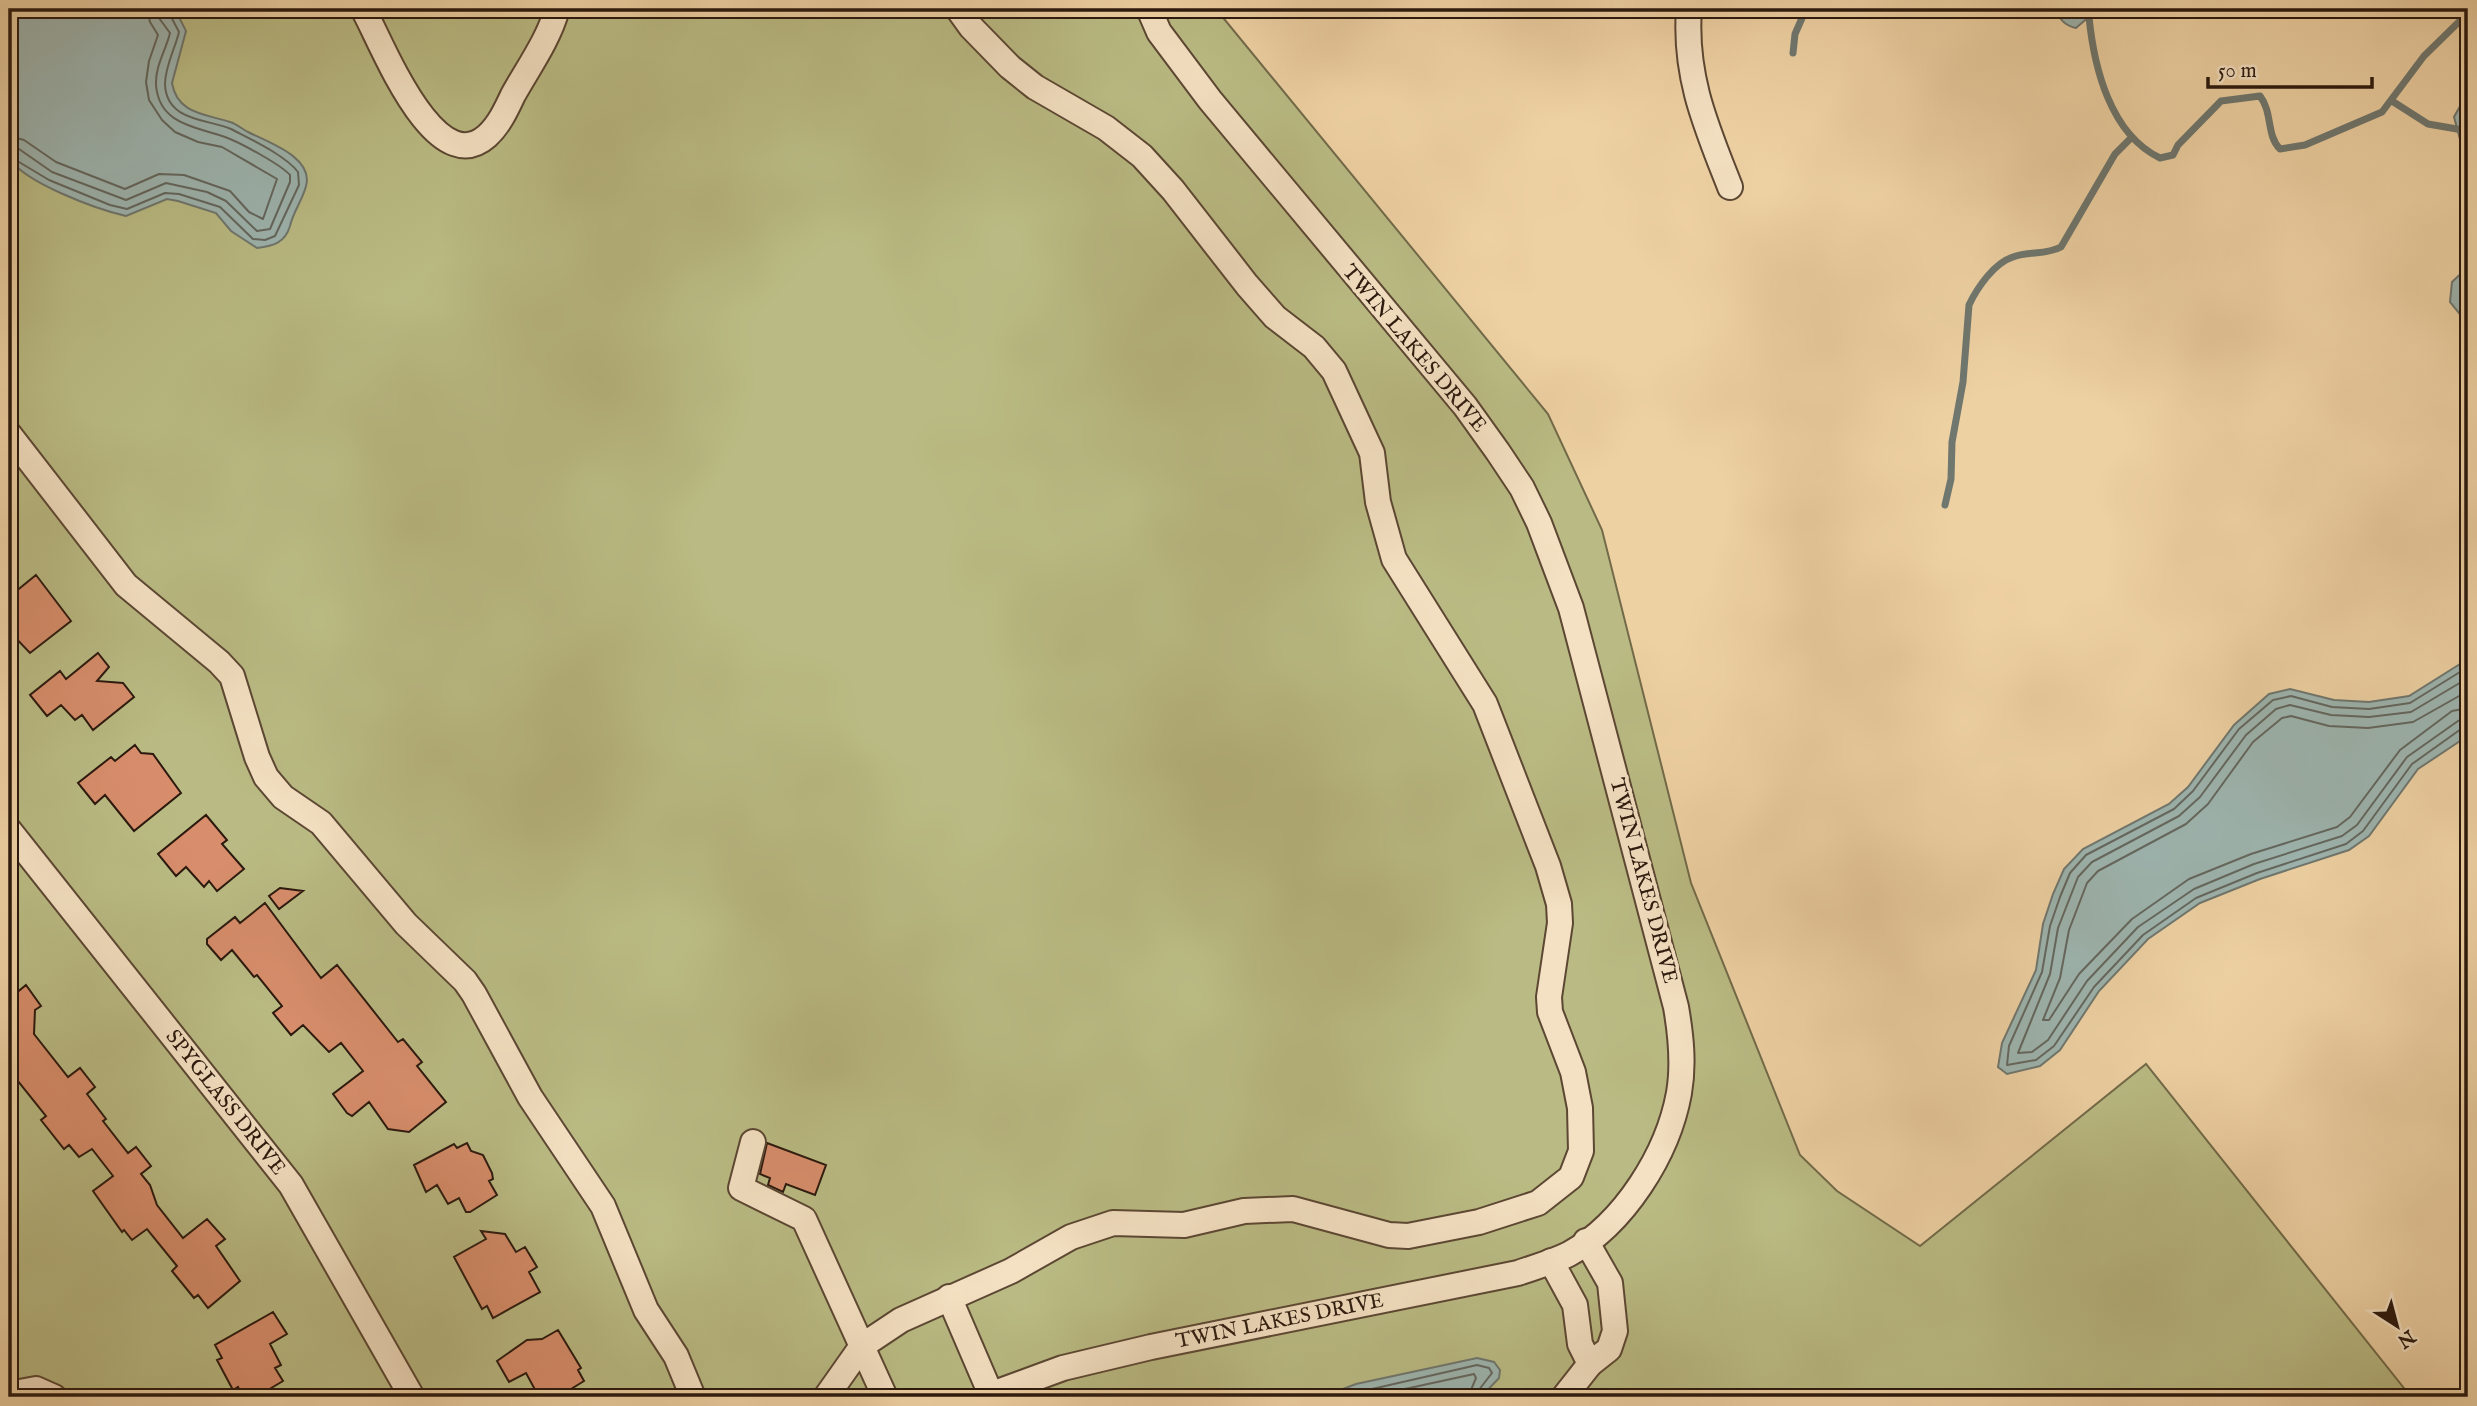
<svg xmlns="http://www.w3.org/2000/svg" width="2477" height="1406" font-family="'IM FELL English',serif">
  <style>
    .green { fill: #babb84; stroke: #726a49; stroke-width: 2 }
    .water { fill: #9db5b0; stroke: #6f776f; stroke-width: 2 }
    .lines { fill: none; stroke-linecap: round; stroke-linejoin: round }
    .shore { stroke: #64675f; stroke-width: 2 }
    .stream { stroke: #6f776f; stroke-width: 7 }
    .building { fill: #d88e6c; stroke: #2b190e; stroke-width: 2 }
    .minor-casing { stroke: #5c4733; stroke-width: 28 }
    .minor { stroke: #f4e1c3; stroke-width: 24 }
    .labels { text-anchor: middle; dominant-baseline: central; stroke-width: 7; stroke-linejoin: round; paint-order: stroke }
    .street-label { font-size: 21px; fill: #2b190e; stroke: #f4e1c3 }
  </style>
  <rect width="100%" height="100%" fill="#eed1a3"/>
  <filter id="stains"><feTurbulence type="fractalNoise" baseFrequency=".00286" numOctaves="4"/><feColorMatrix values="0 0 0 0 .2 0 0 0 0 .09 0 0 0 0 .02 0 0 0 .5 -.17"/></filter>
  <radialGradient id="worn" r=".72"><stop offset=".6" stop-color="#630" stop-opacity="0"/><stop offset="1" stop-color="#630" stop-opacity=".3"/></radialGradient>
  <!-- green -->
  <path class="green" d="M9,9H1216L1548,414L1602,530L1691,883L1800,1155L1837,1191L1920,1246L2146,1064L2411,1397H9Z"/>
  <!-- water -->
  <path class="water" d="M9,9H169L180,19L186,31L172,83C177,114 206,114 230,122C237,124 242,129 248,132C267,142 314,157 306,186C303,199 293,212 290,226C285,243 273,246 257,248L231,231L216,213L178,201L167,199L126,216C96,209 25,183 9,158Z
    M2055,9H2098L2076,28C2065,26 2059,19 2055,9Z
    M2468,92V169L2454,117Z
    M2468,267V318H2463L2450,302L2452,282Z
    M2468,659V731L2460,741L2418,769L2369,836L2349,850L2260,879L2200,903L2148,939L2099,991L2060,1050L2040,1066L2007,1074L1998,1067L2002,1043L2036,970L2043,924L2053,894L2064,869L2083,849L2169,804L2188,787L2234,725L2269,694L2290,689L2334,700L2369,702L2409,696Z
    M1477,1358L1494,1362L1500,1370L1499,1378L1481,1397H1322L1356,1384Z"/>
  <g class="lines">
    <!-- shore -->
    <path class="shore" d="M9,136L24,140L56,162L125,189L159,174L184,175L230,191L249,212L263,219L277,179L222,147L198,142L175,132L162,120L149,100L146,82L149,61L158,35L150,22L147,9
      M9,147L19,149L52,172L126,200L166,183L207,192L226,201L257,231L270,229L290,182V175C280,164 239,142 225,137C197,127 159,125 156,85C155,66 166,50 170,33L159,18L158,9
      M9,156L49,180L110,205L127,209L165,193L179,194L220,207L253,239L265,240L275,236L299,185L298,172C285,155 250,139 231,129C209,119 166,122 165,84C165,66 175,49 179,32L167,9
      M2468,667L2410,703L2369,709L2332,707L2291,696L2273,700L2239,729L2193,791L2174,809L2086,855L2070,873L2060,897L2050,926L2042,972L2009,1046L2007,1065L2036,1060L2054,1046L2094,987L2143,935L2196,898L2257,873L2346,844L2363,831L2412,764L2461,729L2468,727
      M2468,678L2411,712L2369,717L2331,715L2290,705L2276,709L2246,735L2200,797L2179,816L2092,862L2078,877L2058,928L2050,974L2018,1053L2032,1052L2048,1040L2087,981L2138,927L2194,889L2254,864L2342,836L2357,825L2407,757L2458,721L2468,718
      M2468,691L2413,722L2368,728L2329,726L2291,716L2282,718L2253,742L2208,804L2186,824L2098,871L2087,883L2069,930L2060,978L2043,1020H2049L2079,974L2132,919L2189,879L2251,854L2337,827L2350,817L2400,750L2452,711L2468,708
      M1337,1397L1477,1365L1489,1368L1492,1373L1478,1391L1477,1397
      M1368,1397L1474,1374L1476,1378L1468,1397"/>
    <!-- stream -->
    <path class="stream" d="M2089,17C2094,67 2110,134 2160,158L2173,155L2178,145L2221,101L2260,96C2273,113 2266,135 2280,149L2305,145L2382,112L2424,56L2468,13
      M1793,53L1795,34L1806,9
      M2392,101L2428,124L2457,129
      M1945,505L1951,479L1952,442L1963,382L1969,305C1977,288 1994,263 2013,257C2028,251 2046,255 2061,247L2115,154L2132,137"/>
  </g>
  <!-- building -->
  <path class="building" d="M36,575L71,621L30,653L9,631V597Z
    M98,653L109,667L97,681L123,683L134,697L93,730L82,715L75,720L61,705L47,716L30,695L60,671L66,679Z
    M135,745L141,753L153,754L181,793L134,831L105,795L95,804L78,783L111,757L115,761Z
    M206,815L227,840L222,844L244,869L217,891L209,881L204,887L186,867L176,876L158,854Z
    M280,888L303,891L279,909L269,896Z
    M265,903L321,978L337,965L398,1042L403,1039L422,1062L417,1066L446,1102L409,1132L388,1129L369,1102L352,1116L347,1113L333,1094L363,1071L341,1043L329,1052L303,1025L291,1035L273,1013L282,1006L257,975L254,977L232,950L221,960L207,944V939L235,917L240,923Z
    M26,985L41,1006L35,1010L34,1034L68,1077L80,1068L95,1087L87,1094L106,1119L103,1121L128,1153L136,1147L151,1166L141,1174L150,1185L157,1205L183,1238L207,1219L225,1239L216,1246L240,1281L208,1308L198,1295L194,1298L172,1271L177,1266L147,1229L132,1240L124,1230L122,1232L93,1191L113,1176L92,1149L79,1157L69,1145L64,1149L41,1120L46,1116L9,1070V999Z
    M467,1143L471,1151L483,1155L492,1173L493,1179L489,1181L497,1195L470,1212H466L459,1198L448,1204L437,1185L426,1192L414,1165L454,1144L457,1148Z
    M767,1143L826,1165L815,1195L786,1184L783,1192L768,1185L770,1178L760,1174Z
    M481,1231L505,1234L516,1252L525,1247L537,1267L529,1272L540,1292L493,1318L487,1306L482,1309L454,1257L486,1239Z
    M273,1312L287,1334L270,1344L281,1365L275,1368L283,1381L256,1397H243L238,1387L233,1390L217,1360L222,1358L215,1345Z
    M558,1330L581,1368L578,1370L584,1381L558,1397H539L526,1373L509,1382L497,1361L527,1340L542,1339Z"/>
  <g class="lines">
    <!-- minor casing -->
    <g class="minor-casing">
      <g id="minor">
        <path d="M363,9C380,38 434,183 487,136C499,125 506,110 513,95C528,68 549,39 557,9"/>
        <path d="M1689,9C1684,76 1706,126 1730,187"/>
        <path d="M9,434L126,585L219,662L232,676L257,757L266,777L283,797L321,823L406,924L465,981L474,994L530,1097L603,1206L646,1310L676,1356L693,1397"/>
        <path id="s1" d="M9,830L291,1185L412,1397"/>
        <path d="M753,1142L741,1188L804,1219L885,1397"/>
        <path d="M1551,1261L1575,1305L1580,1344L1590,1364"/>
        <path d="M949,1297L992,1397"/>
        <path d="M9,1394L36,1389L54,1397"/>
        <path d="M826,1397L862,1346L901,1320L1011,1271L1071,1237L1113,1223L1184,1225L1244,1211L1293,1209L1389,1235L1408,1236L1479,1222L1538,1203L1571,1177L1581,1151L1580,1108L1573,1072L1550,1012L1549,997L1560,923L1559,904L1548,866L1485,704L1394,559L1378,502L1372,453L1334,371L1314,347L1275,317L1247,285L1173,190L1142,156L1106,128L1035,87L1010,67L971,27L958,9"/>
        <path id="s2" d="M984,1397L1063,1368L1151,1347L1518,1273C1535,1267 1553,1262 1569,1254C1624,1224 1668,1154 1679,1093C1684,1064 1681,1036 1676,1007L1571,608L1539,523L1522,488L1498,452L1465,406L1210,100L1159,32L1149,9"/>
        <path d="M1564,1397L1590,1364L1609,1349L1615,1331L1610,1283L1586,1241"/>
      </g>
    </g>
    <!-- minor -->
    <use href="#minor" class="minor"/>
  </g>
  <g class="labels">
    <!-- street labels -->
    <g class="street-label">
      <text transform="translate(1414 349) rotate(50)">TWIN LAKES DRIVE</text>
      <text transform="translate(1643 881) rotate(75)">TWIN LAKES DRIVE</text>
      <text stroke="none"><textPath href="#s1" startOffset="348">SPYGLASS DRIVE</textPath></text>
      <text stroke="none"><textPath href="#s2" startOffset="306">TWIN LAKES DRIVE</textPath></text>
    </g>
  </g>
  <!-- margin -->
  <rect width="2477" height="1406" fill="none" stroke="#eed1a3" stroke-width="35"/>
  <rect x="10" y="10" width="2456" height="1385" fill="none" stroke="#2b190e" stroke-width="3.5"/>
  <rect x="18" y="18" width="2442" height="1371" fill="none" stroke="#2b190e" stroke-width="2"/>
  <!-- north arrow -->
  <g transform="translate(2397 1326) rotate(144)" stroke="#f4e1c3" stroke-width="5" paint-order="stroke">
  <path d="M0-5L12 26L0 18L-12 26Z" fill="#2b190e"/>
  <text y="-10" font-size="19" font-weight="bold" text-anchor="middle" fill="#2b190e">N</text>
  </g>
  <!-- scale -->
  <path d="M2208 77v10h164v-10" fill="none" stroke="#2b190e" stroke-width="3.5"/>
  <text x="2218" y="77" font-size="21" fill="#2b190e" stroke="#f4e1c3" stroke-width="5" paint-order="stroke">50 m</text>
  <rect width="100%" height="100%" filter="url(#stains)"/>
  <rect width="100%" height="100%" fill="url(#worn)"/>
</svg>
